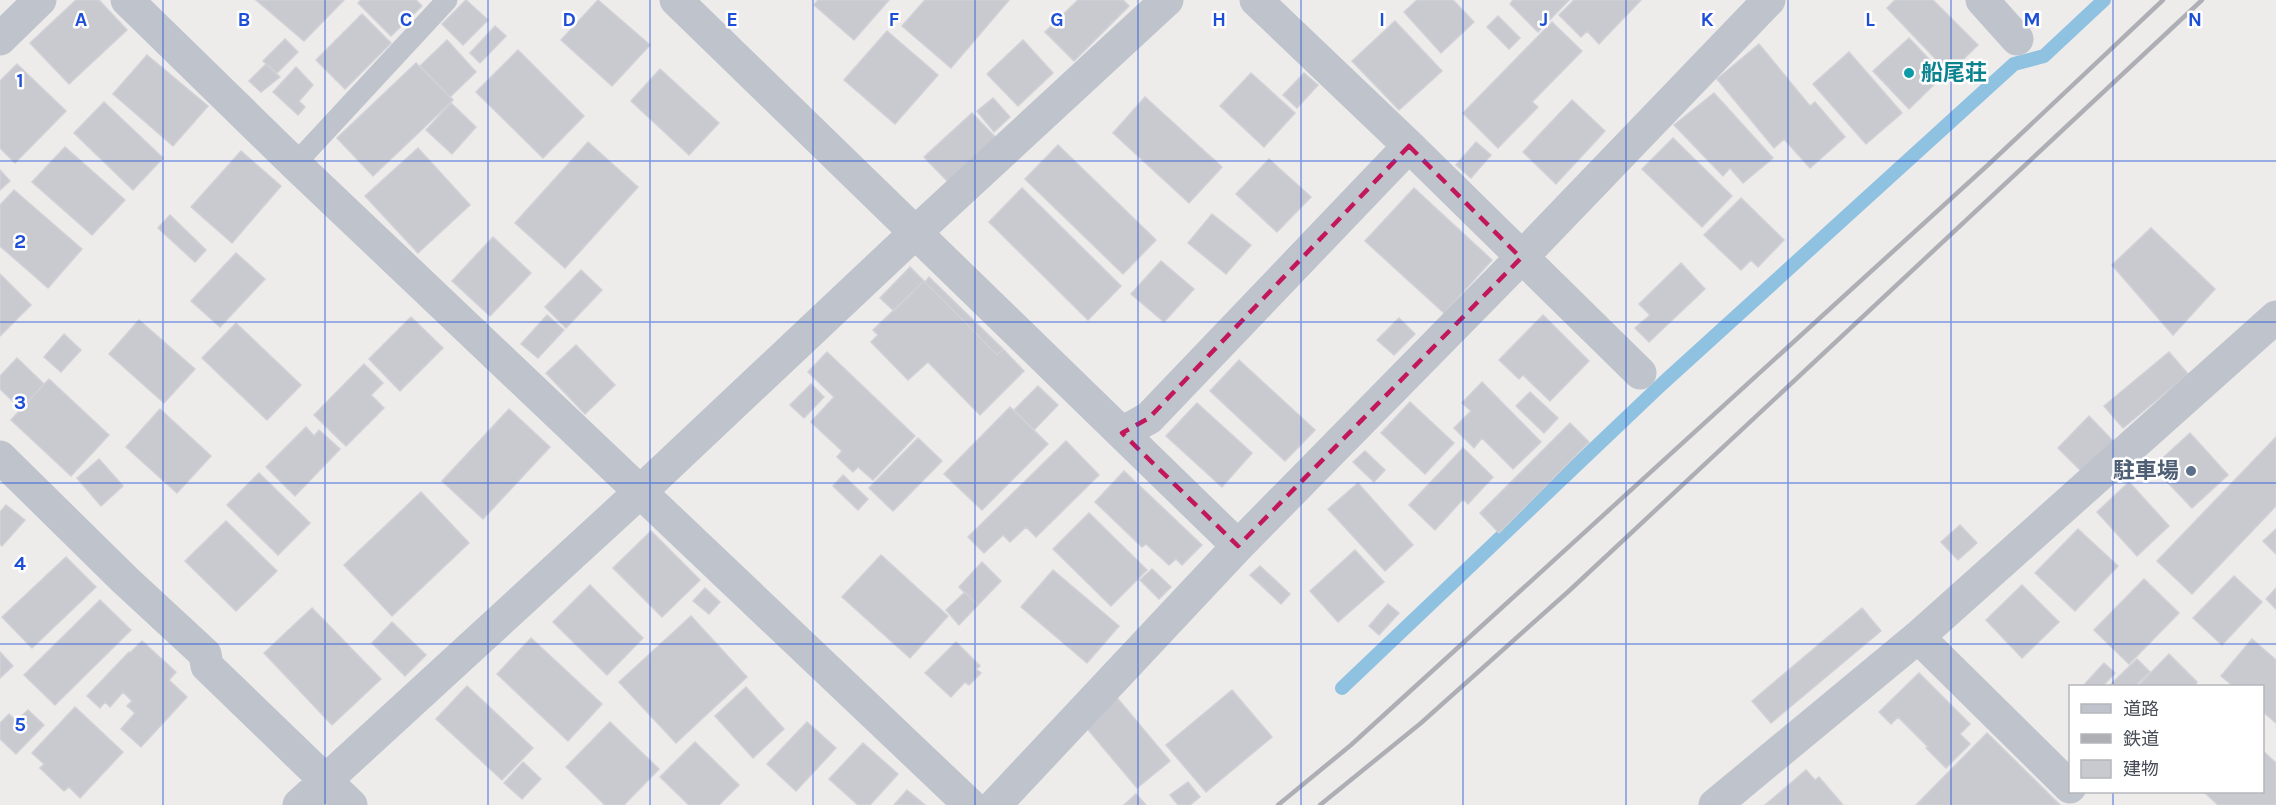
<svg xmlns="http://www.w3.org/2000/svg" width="2276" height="805" font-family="Karla,'Noto Sans JP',sans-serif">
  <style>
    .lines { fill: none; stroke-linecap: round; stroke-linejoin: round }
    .stream { stroke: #8fc1e1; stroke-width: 14 }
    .building { fill: #c9cad0; stroke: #d0d0d6; stroke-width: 1.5 }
    .lane { stroke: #bec3cc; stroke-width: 21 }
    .street { stroke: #bec3cc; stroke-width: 33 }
    .rail { stroke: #aeafb5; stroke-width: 4.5 }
    .marked { fill: none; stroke: #c2185b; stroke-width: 4.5; stroke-dasharray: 12 8; stroke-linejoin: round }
    .grid { fill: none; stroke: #1d4ed8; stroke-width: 1.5; stroke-opacity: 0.55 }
    .culture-dot { fill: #0f9aa8; stroke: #fff; stroke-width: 2 }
    .service-dot { fill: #5c6f8a; stroke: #fff; stroke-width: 2 }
    .labels { text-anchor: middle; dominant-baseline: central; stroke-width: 5; stroke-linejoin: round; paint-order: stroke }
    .culture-label { font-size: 22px; font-weight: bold; fill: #0d838f; stroke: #fff; text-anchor: start }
    .service-label { font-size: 22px; font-weight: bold; fill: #4e5e75; stroke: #fff; text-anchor: end }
    .grid-label { font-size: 20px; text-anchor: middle; font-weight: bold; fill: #1d4ed8; stroke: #fff; stroke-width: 5; stroke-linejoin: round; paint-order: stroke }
  </style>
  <rect width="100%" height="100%" fill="#eeeceb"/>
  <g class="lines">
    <!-- stream -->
    <path class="stream" d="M1342,688L1663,383L2014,64L2044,56L2104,0"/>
  </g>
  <!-- building -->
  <path class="building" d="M76,0H99L127,30L69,84L30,43Z
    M256,0H344L304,41Z
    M361,0H416L422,6L391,36L358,3Z
    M466,0L488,20L463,45L442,24Z
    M598,0L650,45L612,86L561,40Z
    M818,0H889L854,40L814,5Z
    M925,0H1009L951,68L902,26Z
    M1078,0H1123L1129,6L1074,61L1045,32Z
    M1417,0H1453L1474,22L1441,53L1404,12Z
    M1513,0H1569L1538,32L1510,4Z
    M1574,0H1641L1599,44L1587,31L1581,37L1559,15Z
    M1895,0H1933L1978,45L1949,73L1887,8Z
    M362,14L391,43L345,89L316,60Z
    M1498,16L1520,38L1509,49L1487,27Z
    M1395,21L1442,71L1399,110L1352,61Z
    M1552,22L1582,51L1532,102L1538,107L1498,148L1463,113Z
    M495,26L506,36L480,63L470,53Z
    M887,31L938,75L895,124L844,80Z
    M1909,38L1944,75L1909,109L1873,71Z
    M285,39L298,52L277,73L263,61Z
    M447,40L476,72L450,97L420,66Z
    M1023,40L1053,73L1018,106L987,74Z
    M1759,44L1810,106L1815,102L1845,137L1810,168L1784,139L1774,148L1717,79Z
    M518,50L584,116L543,158L476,92Z
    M1849,52L1902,113L1866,144L1813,84Z
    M147,55L208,106L173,146L113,94Z
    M416,63L453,100L373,176L337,138Z
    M17,64L66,111L15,163L0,148V81Z
    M266,64L280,77L261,92L249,81Z
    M296,67L313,85L299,101L305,107L298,115L273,92Z
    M660,69L719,123L689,155L631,101Z
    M1251,73L1295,113L1264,147L1220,106Z
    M1304,73L1318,85L1297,108L1283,95Z
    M1714,93L1773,158L1743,183L1730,168L1723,176L1674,125Z
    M1145,97L1222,167L1189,203L1113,133Z
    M993,98L1010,117L994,132L977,111Z
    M1572,100L1605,131L1556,184L1523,152Z
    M104,102L163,158L133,190L74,133Z
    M451,103L476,127L452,154L426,130Z
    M972,113L1001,143L953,187L924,157Z
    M1673,138L1732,196L1702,227L1642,169Z
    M588,142L638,187L565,268L515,223Z
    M1476,142L1491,155L1471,178L1456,165Z
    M1058,145L1156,240L1123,274L1025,179Z
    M65,147L125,200L92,235L32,182Z
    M418,148L470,205L418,253L365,196Z
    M241,151L281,186L232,243L191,207Z
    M1269,159L1311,197L1277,232L1236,194Z
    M0,170L10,181L0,190Z
    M1022,188L1121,286L1088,320L989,222Z
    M1414,188L1492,260L1444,313L1365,241Z
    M14,190L82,249L48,288L0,246V205Z
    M1741,198L1784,240L1758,267L1751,260L1741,270L1704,235Z
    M1212,214L1251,245L1226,274L1188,243Z
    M170,215L206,250L195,262L158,228Z
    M2151,228L2215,289L2173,335L2112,265Z
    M493,237L531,273L490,316L452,281Z
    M236,253L265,279L220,327L191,301Z
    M1161,261L1194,289L1164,322L1131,294Z
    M1681,263L1705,289L1649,342L1635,328L1650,315L1639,304Z
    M910,267L924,281L894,311L880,298Z
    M581,270L602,290L566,328L545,307Z
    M0,274L31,305L0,336Z
    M929,277L1003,349L997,355L925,282Z
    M924,281L997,355L1003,349L1024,371L980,415L928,362L908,380L871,342L878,335L873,330Z
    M547,315L564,330L538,358L521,344Z
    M1543,315L1589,361L1550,401L1523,375L1519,379L1499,360Z
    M411,317L443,348L400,391L369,359Z
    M1399,318L1415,334L1394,355L1377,340Z
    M139,320L195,369L164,403L109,354Z
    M236,323L301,385L267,420L202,358Z
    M64,334L81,350L61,372L44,357Z
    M576,345L615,385L585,414L546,373Z
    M827,352L915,436L873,480L858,467L853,472L837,457L842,451L811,422L834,397L808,372Z
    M2169,352L2188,374L2123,428L2104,406Z
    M17,358L44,384L21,409L0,389V376Z
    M1239,360L1315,430L1285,461L1210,391Z
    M364,364L383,383L371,395L384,408L346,446L314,415Z
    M49,379L109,435L71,476L11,420Z
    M1482,382L1541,442L1513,469L1482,438L1474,448L1454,428L1471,411L1462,403Z
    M811,384L824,397L804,418L790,405Z
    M1038,386L1058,405L1034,430L1014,410Z
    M1530,392L1558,418L1544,433L1516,406Z
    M1410,402L1454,443L1425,474L1381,433Z
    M1197,403L1252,453L1222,487L1166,436Z
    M1010,407L1048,444L982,510L944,474Z
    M160,409L211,456L177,493L126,447Z
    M509,409L550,447L483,519L442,481Z
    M2089,416L2113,441L2083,473L2058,448Z
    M1570,423L1589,442L1499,533L1480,513Z
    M306,427L314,436L319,430L340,449L295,496L266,467Z
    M2190,433L2228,475L2192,508L2153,467Z
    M2276,437V506L2192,594L2157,561Z
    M918,438L942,461L893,511L869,488Z
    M1066,441L1099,475L1036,537L1026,527L1010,542L1003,535L984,553L968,537Z
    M1463,448L1493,477L1468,504L1463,499L1435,530L1409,505Z
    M1365,451L1385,470L1374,482L1353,462Z
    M99,459L123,486L101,506L77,478Z
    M1124,471L1202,545L1182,565L1176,559L1169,565L1146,544L1142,547L1095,502Z
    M259,473L310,523L278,555L227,505Z
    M843,475L868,499L858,510L833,486Z
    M2129,482L2169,526L2137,556L2097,512Z
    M1358,483L1413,545L1385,571L1328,509Z
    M421,492L469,543L392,616L344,565Z
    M6,505L25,520L2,546L0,544V512Z
    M1089,513L1147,570L1111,606L1053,549Z
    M226,521L277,571L236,611L185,561Z
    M1960,525L1977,543L1958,560L1941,542Z
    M2078,529L2118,566L2075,611L2035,573Z
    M2276,529V554L2263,541Z
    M651,531L700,580L662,617L613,568Z
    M1355,550L1384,582L1338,622L1310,591Z
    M881,555L948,616L910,658L842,597Z
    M66,557L96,587L32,648L2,617Z
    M982,562L1001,581L978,605L959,587Z
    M1260,566L1290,594L1281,604L1250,575Z
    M1152,569L1171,587L1159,599L1140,580Z
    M1053,570L1119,626L1087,663L1021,607Z
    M2234,576L2262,602L2222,645L2193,618Z
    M2144,579L2179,613L2129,664L2094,630Z
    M590,585L643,638L607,675L553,622Z
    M2022,585L2059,622L2022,658L1986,620Z
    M705,588L720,602L709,614L693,601Z
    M2276,588V609L2266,599Z
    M965,592L978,605L959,625L946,610Z
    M100,600L131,630L55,705L24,675Z
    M1388,604L1399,613L1379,635L1369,626Z
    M312,608L381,679L332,725L264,653Z
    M1862,608L1881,631L1771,723L1752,701Z
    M691,616L747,677L676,743L619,682Z
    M392,622L426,655L405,676L372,643Z
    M531,638L602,704L568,741L497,674Z
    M2252,639L2276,660V723L2262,711V686H2233L2221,676Z
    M142,641L176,672L169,680L187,697L141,747L121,729L135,713L127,706L132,701L123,692L110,707L105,702L100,708L87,696L129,652L130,653Z
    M956,642L980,666L976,669L981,673L969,685L965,682L951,697L925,673Z
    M0,652L13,666L0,678Z
    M2169,654L2197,682L2195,686H2138Z
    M2137,659L2150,672L2135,686H2109Z
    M2104,663L2115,673L2103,686H2083Z
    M1919,673L1970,724L1960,734L1970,744L1946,768L1926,748L1928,747L1898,717L1891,724L1879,712Z
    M467,686L533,748L502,780L436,719Z
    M746,687L784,729L753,758L715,716Z
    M1232,690L1272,737L1206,792L1166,745Z
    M1113,693L1170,761L1137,788L1080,720Z
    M75,707L123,752L80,798L69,787L64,791L40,768L44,764L32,753Z
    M28,710L44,725L16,754L0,739V723L9,714L16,721Z
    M610,722L659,769L624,805H605L566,767Z
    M807,722L836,748L796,791L767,764Z
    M1987,733L2060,805H1916Z
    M695,742L739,785L719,805H689L660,777Z
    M863,743L898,774L870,805H858L829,779Z
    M2262,750L2276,763V805H2218L2204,792H2262Z
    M523,762L541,779L522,799L504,783Z
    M1806,770L1815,780L1819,777L1843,805H1765Z
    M1188,782L1200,797L1190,805H1178L1170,795Z
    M907,790L925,805H894Z
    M1136,794L1146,805H1124Z"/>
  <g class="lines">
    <!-- lane -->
    <path class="lane" d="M295,164L447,0"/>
    <!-- street -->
    <path class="street" d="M127,0L295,164L970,805
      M676,0L1238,546
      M1256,0L1409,146L1640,373
      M1982,0L2017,39
      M0,39L40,0
      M1122,433L1149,418L1409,146
      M0,457L125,580L205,654L207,666L351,805
      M1918,637L2070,787
      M299,805L640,492L916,232L1167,0
      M995,805L1238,546L1521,258L1769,0
      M1715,805L1918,637L2276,317"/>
    <!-- rail -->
    <path class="rail" d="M1278,805L1351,745L1989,164L2163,0
      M1320,805L1421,723L1570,590L2202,0"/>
  </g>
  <!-- marked area -->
  <path class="marked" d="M1409,146L1521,258L1238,546L1122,433L1149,418Z"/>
  <!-- grid -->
  <path class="grid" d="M163,0V805M325,0V805M488,0V805M650,0V805M813,0V805M975,0V805M1138,0V805M1301,0V805M1463,0V805M1626,0V805M1788,0V805M1951,0V805M2113,0V686M0,161H2276M0,322H2276M0,483H2276M0,644H2276M2113,792V805"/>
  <!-- markers -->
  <circle class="culture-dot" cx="1909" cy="73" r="6"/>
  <circle class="service-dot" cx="2191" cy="471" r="6"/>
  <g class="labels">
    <!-- culture labels -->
    <g class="culture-label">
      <text x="1921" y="73">船尾荘</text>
    </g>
    <!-- service labels -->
    <g class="service-label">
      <text x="2179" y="471">駐車場</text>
    </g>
  </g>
  <g class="grid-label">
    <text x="81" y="26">A</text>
    <text x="244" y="26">B</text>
    <text x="406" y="26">C</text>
    <text x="569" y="26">D</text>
    <text x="732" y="26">E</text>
    <text x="894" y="26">F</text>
    <text x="1057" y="26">G</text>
    <text x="1219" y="26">H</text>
    <text x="1382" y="26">I</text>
    <text x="1544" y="26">J</text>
    <text x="1707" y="26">K</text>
    <text x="1870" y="26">L</text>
    <text x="2032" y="26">M</text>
    <text x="2195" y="26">N</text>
    <text x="20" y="87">1</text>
    <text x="20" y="248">2</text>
    <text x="20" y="409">3</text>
    <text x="20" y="570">4</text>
    <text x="20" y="731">5</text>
  </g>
  <!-- legend -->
  <rect x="2069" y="685" width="195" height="108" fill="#ffffff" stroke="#b5b7bb" stroke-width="1.5"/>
  <rect x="2081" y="704" width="30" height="9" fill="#bec3cc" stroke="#b5b7bb" stroke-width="1.5"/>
  <text x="2123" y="715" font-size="18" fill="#464c56">道路</text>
  <rect x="2081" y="734" width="30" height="9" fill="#aeafb5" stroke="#b5b7bb" stroke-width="1.5"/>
  <text x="2123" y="745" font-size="18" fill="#464c56">鉄道</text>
  <rect x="2081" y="760" width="30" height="18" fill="#c9cad0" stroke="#b5b7bb" stroke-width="1.5"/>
  <text x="2123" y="775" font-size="18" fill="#464c56">建物</text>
</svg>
